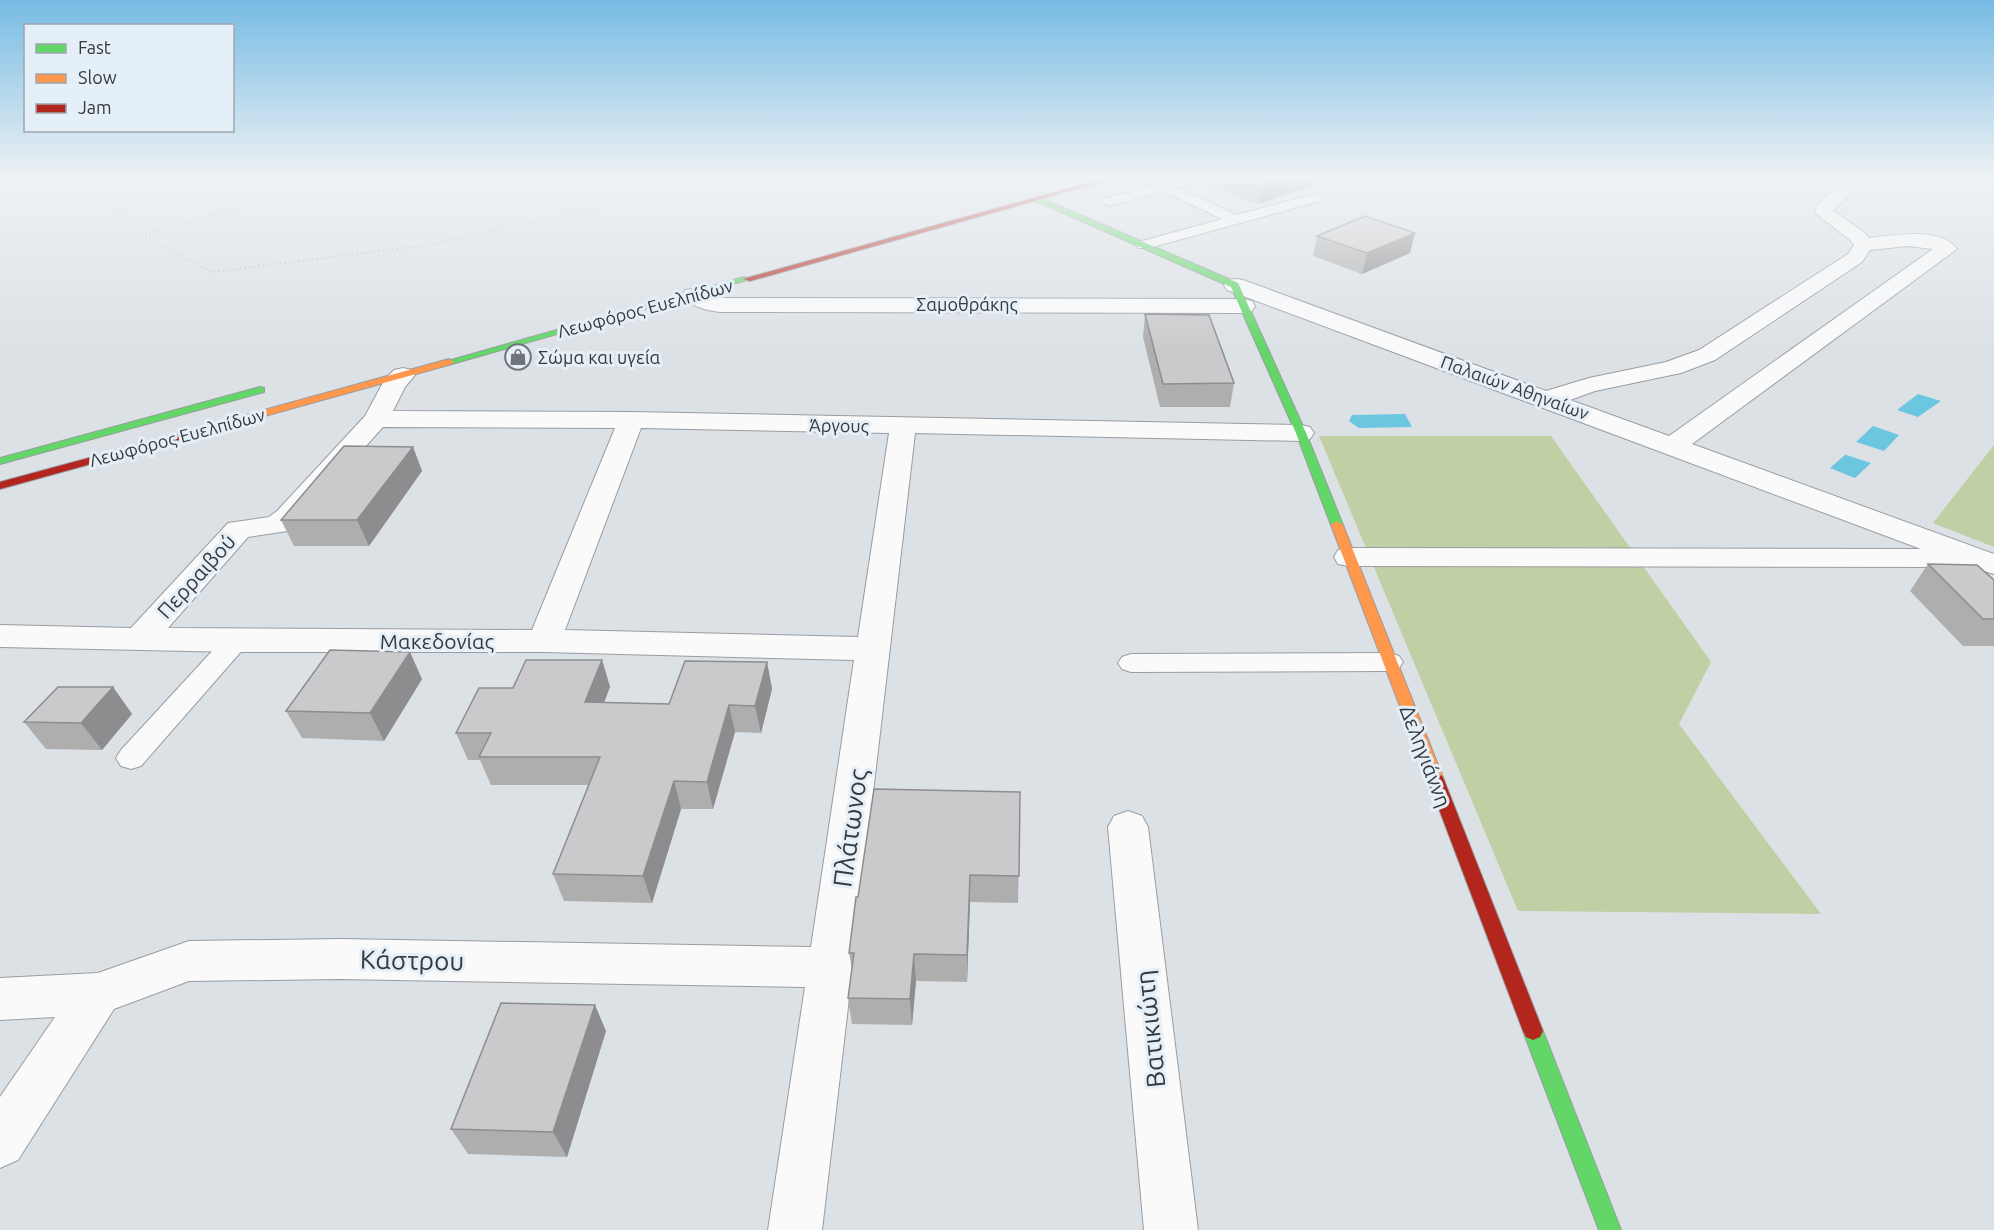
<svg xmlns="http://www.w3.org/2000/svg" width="1994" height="1230" font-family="Ubuntu,sans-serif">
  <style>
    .green { fill: #c0cfa4 }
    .water { fill: #6bc6df }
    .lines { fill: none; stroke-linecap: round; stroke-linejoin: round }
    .lane-casing { stroke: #999da1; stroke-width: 2 }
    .street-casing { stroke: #999da1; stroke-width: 2 }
    .fast-casing { stroke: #999da1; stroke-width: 2 }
    .slow-casing { stroke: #999da1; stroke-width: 2 }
    .jam-casing { stroke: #999da1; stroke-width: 2 }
    .path { stroke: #c0c2c3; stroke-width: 2; stroke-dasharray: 1.5 3; stroke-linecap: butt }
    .lane { fill: #fafafb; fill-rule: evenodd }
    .street { fill: #fafafb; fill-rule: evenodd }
    .fast { fill: #63d668; fill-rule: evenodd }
    .slow { fill: #ff974d; fill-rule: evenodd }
    .jam { fill: #b3261e; fill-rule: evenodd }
    .wall { fill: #aeaeaf }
    .shaded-wall { fill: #8d8d8f }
    .building { fill: #cacacc; stroke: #8d8d8f; stroke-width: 1.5 }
    .labels { text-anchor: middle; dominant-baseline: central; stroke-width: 6; stroke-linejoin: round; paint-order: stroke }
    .far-street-label { font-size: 18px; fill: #363a3d; stroke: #e5eff7 }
    .far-poi-label { font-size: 18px; fill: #363a3d; stroke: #e5eff7; text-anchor: start }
    .street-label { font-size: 21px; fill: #363a3d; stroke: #e5eff7 }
    .near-street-label { font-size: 26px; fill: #363a3d; stroke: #e5eff7 }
  </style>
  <rect width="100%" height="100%" fill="#dce1e6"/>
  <!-- green -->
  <path class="green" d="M1319,436H1551L1711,662L1679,724L1821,914L1518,911Z
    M1994,445V547L1933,523Z"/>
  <!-- water -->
  <path class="water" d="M1918,394L1941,401L1918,417L1897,410Z
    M1405,414L1412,427L1359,428L1349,421L1352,415Z
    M1873,426L1899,435L1884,451L1856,442Z
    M1846,454V455L1871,463L1855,478L1830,468Z"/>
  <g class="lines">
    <!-- lane casing -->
    <g class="lane-casing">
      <path id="lane" d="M1181,177H1203L1201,180L1177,187L1236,215L1315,194L1322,198L1320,201L1149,248H1139L1136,245L1139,242L1222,219L1164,191L1109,206L1102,202L1104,199Z
        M1542,177H1567C1562,183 1547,183 1542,177Z
        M236,632L245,635L249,641L245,647L141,766L131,769L121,766L116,758L121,750L227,635Z
        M1390,653L1399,656L1403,662L1399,668L1390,671L1131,672L1122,669L1118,663L1122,657L1131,654Z"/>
    </g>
    <!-- street casing -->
    <g class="street-casing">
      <path id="street" d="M1847,177H1866L1833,211L1864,232L1869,238C1892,236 1941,226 1957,249L1692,444L1994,554V574L1964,565L1954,567L1349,566L1338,564L1334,557L1338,550L1349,548L1921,549L1227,290L1224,285L1227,280L1235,279L1243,280L1546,391L1589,378L1666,362L1699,350L1848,254L1854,245L1850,240L1815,213L1817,205ZM1907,246L1933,249L1669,436L1570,400L1595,391L1681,373L1715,360L1862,262L1870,250Z
        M693,289L720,298L1244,299L1252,301L1255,306L1252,311L1244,313L720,312C706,310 691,307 682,295L685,290Z
        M403,368L412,370L415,375L405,387L393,411L631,412L1301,425L1310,427L1314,433L1310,439L1301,441L915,433L822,1230H768L805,987L340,979L189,981L114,1009L18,1160L0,1168V1097L55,1017L0,1020V978L98,973L189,941L340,939L811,947L854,660L544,652H236L0,647V625L131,628L228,523L269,517L277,511L365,416L385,379L394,370ZM383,427L615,428L532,630L168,628L248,537L288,531L297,523ZM641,428L889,433L858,637L565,630Z
        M1128,811L1142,816L1148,827L1198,1230H1144L1108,827L1114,816Z"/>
    </g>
    <!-- fast casing -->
    <g class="fast-casing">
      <path id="fast" d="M1039,197L1238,283L1306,433L1343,525L1341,528L1337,529L1331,525L1296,433L1231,287L1036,201L1035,199Z
        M744,277L751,279L452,364L444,362Z
        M260,387L264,388V392L0,464V458Z
        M1533,1022L1540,1025L1543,1031L1621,1230H1599L1523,1031L1526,1025Z"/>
    </g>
    <!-- slow casing -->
    <g class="slow-casing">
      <path id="slow" d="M449,359L454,362L452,364L196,435H188L187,433L188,431Z
        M1337,521L1343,525L1444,780L1442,784L1436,786L1430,784L1428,780L1331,525Z"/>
    </g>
    <!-- jam casing -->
    <g class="jam-casing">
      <path id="jam" d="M1109,177H1120L750,281L743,279Z
        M192,430L197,433L196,435L0,489V482Z
        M1436,774L1442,776L1444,780L1543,1031L1540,1037L1533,1040L1526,1037L1523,1031L1428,780L1430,776Z"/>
    </g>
    <!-- path -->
    <path class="path" d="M85,177L141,235L212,272L429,245L738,177
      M141,235L349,177"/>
    <!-- lane -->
    <use href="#lane" class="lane"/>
    <!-- street -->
    <use href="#street" class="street"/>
    <!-- fast -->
    <use href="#fast" class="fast"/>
    <!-- slow -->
    <use href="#slow" class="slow"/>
    <!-- jam -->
    <use href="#jam" class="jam"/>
  </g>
  <!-- wall -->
  <path class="wall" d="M1202,177H1335L1259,204L1201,184Z
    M1415,233L1410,253L1362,274L1313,256L1317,236Z
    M1145,314L1234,383L1230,407H1160L1143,337Z
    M413,447L422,471L369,546H294L281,520Z
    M1928,564L1994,580V646H1963L1910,591Z
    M602,660L610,687L604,702L669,704L767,662L772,689L761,733L735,732L713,809H681L652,903L564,901L553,874L589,785H491L480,760H468L456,733L513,688Z
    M422,679L384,741L302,738L286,711Z
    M113,687L132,714L102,750L46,749L24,722Z
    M1020,792L1018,903L970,902L967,982L916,981L912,1025L852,1024L848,998L852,969L849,953L858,897Z
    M606,1031L567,1157L468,1154L451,1129Z"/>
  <!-- shaded-wall -->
  <path class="shaded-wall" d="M1271,177H1335L1259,204L1263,180Z
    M1415,233L1410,253L1362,274L1367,253Z
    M413,447L422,471L369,546L357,520Z
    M410,652L422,679L384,741L370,713Z
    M602,660L610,687L594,729L585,702Z
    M767,662L772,689L761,733L755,706Z
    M113,687L132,714L102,750L81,723Z
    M729,705L735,732L713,809L707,782Z
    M674,781L681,809L652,903L643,876Z
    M970,875V902L967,982V955Z
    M914,954L916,981L912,1025L910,999Z
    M595,1005L606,1031L567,1157L553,1132Z"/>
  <!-- building -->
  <path class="building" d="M1255,177H1271L1263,180Z
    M1365,216L1415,233L1367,253L1317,236Z
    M1145,314L1209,315L1234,383L1163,384Z
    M344,446L413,447L357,520H281Z
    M1928,564L1977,565L1994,580V619H1983Z
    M330,650L410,652L370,713L286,711Z
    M526,660H602L585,702L669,704L685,661L767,662L755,706L729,705L707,782L674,781L643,876L553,874L600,757H479L491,733H456L479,688H513Z
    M58,687H113L81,723L24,722Z
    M874,789L1020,792L1019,876L970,875L967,955L914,954L910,999L848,998L854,953H849L856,897H858Z
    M501,1003L595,1005L553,1132L451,1129Z"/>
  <!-- sky -->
  <linearGradient id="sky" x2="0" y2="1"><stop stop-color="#76bbe4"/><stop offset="0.51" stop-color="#eff2f4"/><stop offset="1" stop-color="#eff2f4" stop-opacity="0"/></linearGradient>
  <rect width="1994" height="349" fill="url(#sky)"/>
  <!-- icons -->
  <defs>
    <g id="shop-ring" transform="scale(1.35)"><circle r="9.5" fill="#e5eff7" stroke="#707478" stroke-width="1.5"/><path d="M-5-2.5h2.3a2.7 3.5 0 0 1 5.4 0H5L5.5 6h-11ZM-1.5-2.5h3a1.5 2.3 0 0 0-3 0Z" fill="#707478"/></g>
  </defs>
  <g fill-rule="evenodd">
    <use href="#shop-ring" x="518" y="357"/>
  </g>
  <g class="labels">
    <!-- far-street labels -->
    <g class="far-street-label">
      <text x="967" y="304">Σαμοθράκης</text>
      <text transform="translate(645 308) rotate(-15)">Λεωφόρος Ευελπίδων</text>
      <text transform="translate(1515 387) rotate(20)">Παλαιών Αθηναίων</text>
      <text transform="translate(839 425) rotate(1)">Άργους</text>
      <text transform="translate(177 437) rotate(-15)">Λεωφόρος Ευελπίδων</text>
    </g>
    <!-- far-poi labels -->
    <g class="far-poi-label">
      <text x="538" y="357">Σώμα και υγεία</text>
    </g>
    <!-- street labels -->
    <g class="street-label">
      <text transform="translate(196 576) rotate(-48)">Περραιβού</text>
      <text x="437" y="641">Μακεδονίας</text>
      <text transform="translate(1426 756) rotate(69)">Δεληγιάννη</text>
    </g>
    <!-- near-street labels -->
    <g class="near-street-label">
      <text transform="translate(850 828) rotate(-82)">Πλάτωνος</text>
      <text transform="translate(412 960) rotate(1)">Κάστρου</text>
      <text transform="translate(1150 1029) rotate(-96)">Βατικιώτη</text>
    </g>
  </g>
  <!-- legend -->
  <rect x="24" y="24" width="210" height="108" fill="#e5eff7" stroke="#9fa7ad" stroke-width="1.5"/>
  <rect x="36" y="44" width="30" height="9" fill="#63d668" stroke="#9fa7ad" stroke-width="1.5"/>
  <text x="78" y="54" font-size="18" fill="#363a3d">Fast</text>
  <rect x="36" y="74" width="30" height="9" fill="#ff974d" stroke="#9fa7ad" stroke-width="1.5"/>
  <text x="78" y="84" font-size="18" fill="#363a3d">Slow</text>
  <rect x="36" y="104" width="30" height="9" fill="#b3261e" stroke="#9fa7ad" stroke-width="1.5"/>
  <text x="78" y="114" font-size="18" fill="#363a3d">Jam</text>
</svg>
